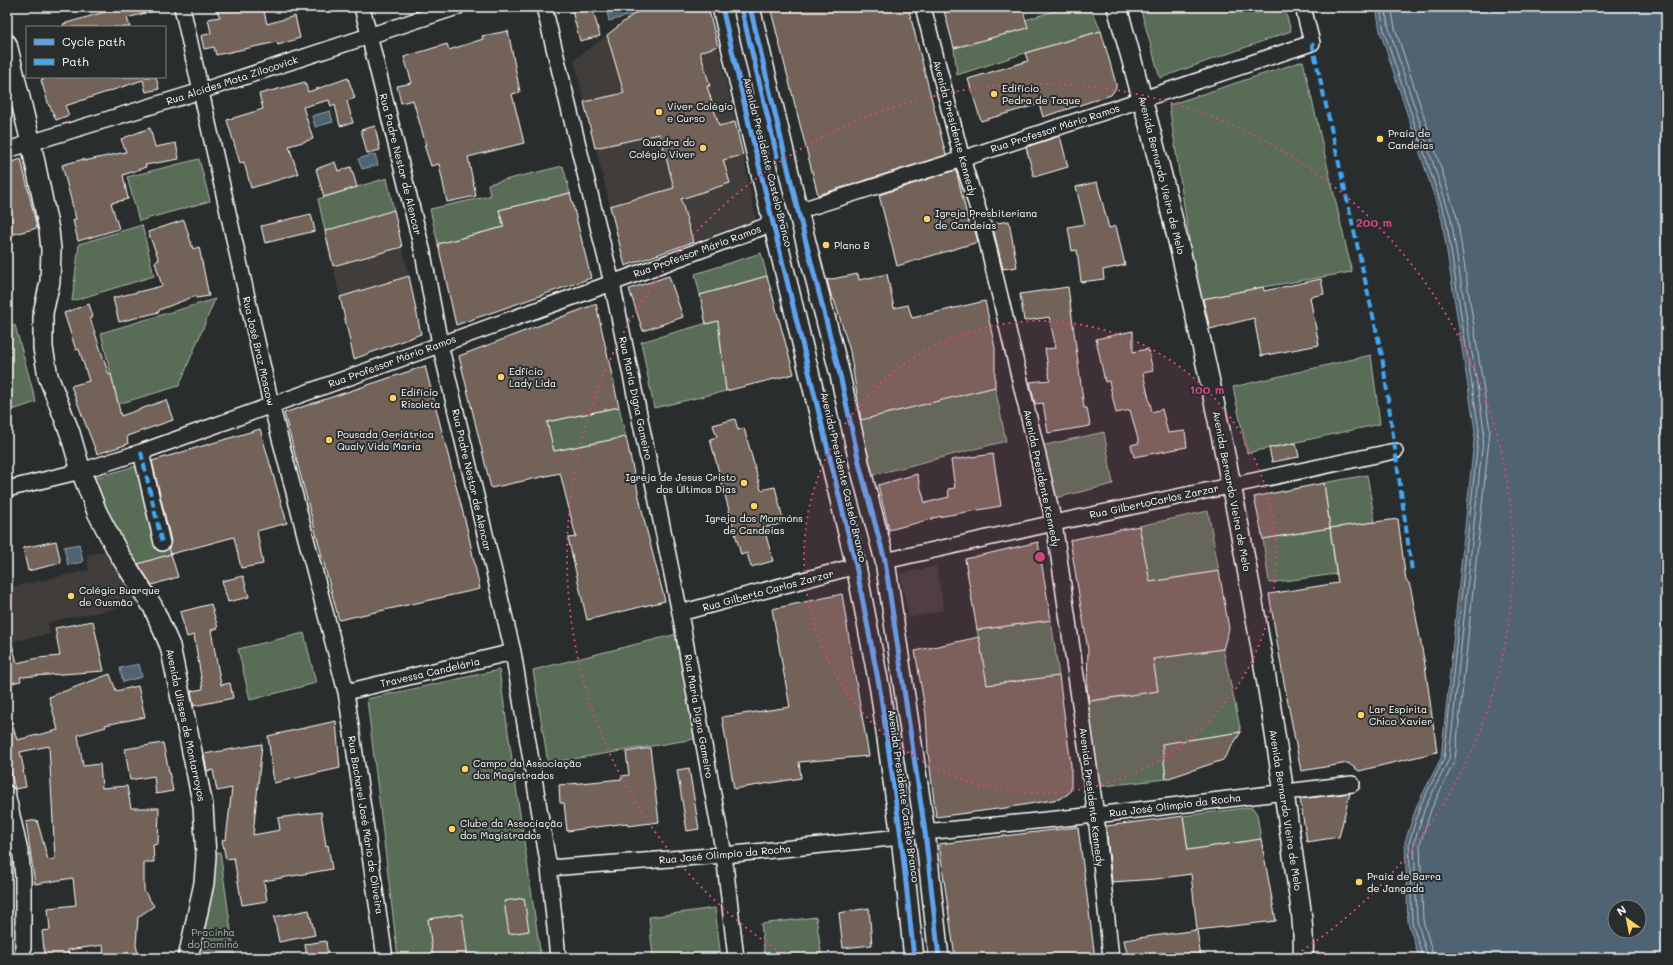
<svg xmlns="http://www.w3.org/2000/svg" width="1673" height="965" font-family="Mali,sans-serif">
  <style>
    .built { fill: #403d3b }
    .green { fill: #596c56; stroke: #acb6aa }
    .water { fill: #506373; stroke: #96a1ab; fill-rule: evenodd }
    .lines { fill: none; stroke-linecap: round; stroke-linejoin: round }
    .shore { stroke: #b9c1c7; stroke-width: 1 }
    .building { fill: #726258; stroke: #fff }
    .minor-casing { stroke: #fff; stroke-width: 18 }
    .major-casing { stroke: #fff; stroke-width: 22 }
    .minor { stroke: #2a2d2e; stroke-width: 15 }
    .major { stroke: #2a2d2e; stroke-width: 19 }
    .quiet { stroke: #3fa9f5; stroke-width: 4; stroke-dasharray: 8 4; stroke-linecap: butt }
    .cycleway-casing { stroke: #2a2d2e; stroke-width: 8 }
    .cycleway { stroke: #60a3ed; stroke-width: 5 }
    .ring { fill: none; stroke: #ce467c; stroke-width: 2; stroke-dasharray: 2 4 }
    .poi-dot { fill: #ffd166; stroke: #2a2d2e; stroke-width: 1.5 }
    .labels { text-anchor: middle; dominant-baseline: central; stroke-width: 4; stroke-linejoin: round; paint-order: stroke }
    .street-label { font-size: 10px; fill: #fff; stroke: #2a2d2e }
    .poi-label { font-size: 10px; fill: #fff; stroke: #2a2d2e; text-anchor: start }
    .park-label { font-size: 10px; fill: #acb6aa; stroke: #2a2d2e }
    .centre { fill: #ce467c; stroke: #2a2d2e; stroke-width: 2 }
    .ring-label { font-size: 12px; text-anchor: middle; font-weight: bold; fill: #ce467c; stroke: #2a2d2e; stroke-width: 4; stroke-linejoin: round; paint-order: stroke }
  </style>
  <rect width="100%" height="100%" fill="#2a2d2e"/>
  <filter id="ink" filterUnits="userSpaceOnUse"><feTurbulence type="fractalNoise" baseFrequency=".025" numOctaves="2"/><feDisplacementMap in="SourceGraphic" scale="8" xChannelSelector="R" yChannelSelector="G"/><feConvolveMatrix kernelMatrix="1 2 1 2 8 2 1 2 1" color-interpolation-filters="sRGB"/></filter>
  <g filter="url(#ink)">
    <!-- built -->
    <path class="built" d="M635,14L718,46L743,155L756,220L693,242L671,189L610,206L574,60Z
      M402,247L409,276L340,297L333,266Z
      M108,550L140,604L48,622L50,634L7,642V588L89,570L87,555Z
      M936,566L944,610L909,618L900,574Z"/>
    <!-- green -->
    <path class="green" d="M1067,7H1090L1101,31L1025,53L957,75L954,48L1027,28L1025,20Z
      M1140,7H1284L1291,31L1160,78Z
      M1303,61L1352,272L1263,287L1198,300L1169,105Z
      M199,159L210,201L139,221L127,177Z
      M563,166L570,193L499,210L504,227L438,244L430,209L490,196L488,184Z
      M387,178L394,211L325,231L318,199Z
      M142,225L154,276L72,301L79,244Z
      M761,253L767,276L700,295L695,274Z
      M215,299L179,386L118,404L101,333Z
      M718,320L726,391L654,408L641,342Z
      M15,325L36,402L7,412V328Z
      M1371,355L1380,424L1247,453L1233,387Z
      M995,387L1006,441L873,475L860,420Z
      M619,407L626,437L554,451L547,422Z
      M1104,432L1113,484L1051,499L1041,446Z
      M146,463L171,554L135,565L101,505L94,478Z
      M1367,475L1375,522L1330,528L1336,574L1269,583L1263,539L1330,528L1324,483Z
      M1208,511L1219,571L1150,582L1139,526Z
      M1051,620L1059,676L987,685L977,630Z
      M304,633L316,683L250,700L238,649Z
      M681,633L698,721L691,722L695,739L548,763L533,670Z
      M1223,649L1241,732L1162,744L1166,779L1096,787L1086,702L1158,691L1153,659Z
      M499,670L541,958H398L367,699Z
      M1252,807L1257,814L1261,839L1188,850L1183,816Z
      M220,852L235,958H184L209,856Z
      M715,908L721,958H653L649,917Z
      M816,917L822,958H765L761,924Z"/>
    <!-- water -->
    <path class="water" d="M606,7H633L635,14L609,21Z
      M1376,7H1666V958H1419L1408,922L1405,842L1417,805L1441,758L1475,431L1442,220L1380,31ZM1615,907H1639V931H1615Z
      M330,111L333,122L315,127L312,116Z
      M375,154L378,165L362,169L358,159Z
      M79,544L83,562L68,565L64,547Z
      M139,664L142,677L123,682L120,668Z"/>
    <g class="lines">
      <!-- shore -->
      <path class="shore" d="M1380,7L1384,31L1446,219L1479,430L1444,759L1420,806L1409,843L1412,922L1423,958
        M1385,7L1389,29L1451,218L1484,430L1449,759L1425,808L1414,843L1417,921L1428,958
        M1391,7L1395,28L1457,217L1490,430L1455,760L1431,810L1420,844L1423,920L1434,958"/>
    </g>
    <!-- building -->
    <path class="building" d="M122,7H153V11L127,18L130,27H64L63,24Z
      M215,7H263L267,24L295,16L300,38L278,45L277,42L216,55L214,47L204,49L201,36L211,33L208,19L220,17Z
      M571,7H592L600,36L580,41Z
      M653,7H708L718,46L700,52L710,86H707L719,126L735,122L743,155L723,160L730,183L681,199L693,242L625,266L610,206L674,188L660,134L595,148L584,102L624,93L607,35L635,13Z
      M770,7H908L946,155L818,195Z
      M943,7H1022L1028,28L954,48Z
      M508,31L520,92L512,94L524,143L468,157L476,196L447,202L439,164L431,166L424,145H426L413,100L401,103L397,86L412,83L404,57L447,44L449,50L483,39L482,36Z
      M1101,31L1116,84V88L1111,95L1043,117L1039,104L981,121L968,79L1028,61L1025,53Z
      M50,77H156L159,89L146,92L143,80L65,106L69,115L56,120L50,106H49L41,80Z
      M348,78L355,98L347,101L353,123L340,126L335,105L331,107L329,100L303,107L313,139L289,146L298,174L251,188L244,162L240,163L227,120L263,109L259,94L305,82L308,92Z
      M375,126L380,150L367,153L361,130Z
      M150,128L155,147L176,143L179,159L145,165L146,167L123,175L128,199L111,203L119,229L78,241L73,220L76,219L62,165L84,159V161L126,152L121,139Z
      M1060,136L1068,167L1034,177L1026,147Z
      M21,159L37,228L7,236V164Z
      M335,162L338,171L351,167L357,187L324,197L316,169Z
      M956,170L970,228L974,227L978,242L897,266L879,195Z
      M1097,182L1109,228L1116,226L1125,265L1103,270L1104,279L1081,282L1077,250L1072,251L1068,227L1085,224L1076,187Z
      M570,193L591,278L456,325L438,244L504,227L499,210Z
      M394,210L402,247L333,266L325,231Z
      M311,214L315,231L265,243L261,226Z
      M184,220L193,249L199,247L209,296L196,298L195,296L159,310V312L119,322L113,298L162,286L155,262L159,260L148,232Z
      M1009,221L1017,267L1003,269L992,224Z
      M858,274L859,280L887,274L894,308L908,305L912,318L985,301L995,348V387L861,420L850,351L834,299H832L827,280Z
      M409,276L421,334L354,359L340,297Z
      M669,276L683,317L643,331L629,289Z
      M767,276L794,374L726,391L718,321L706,324L700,295Z
      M1321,279L1324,294L1310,297L1319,345L1261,356L1254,318L1210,329L1203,299L1263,287L1264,291Z
      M1068,287L1084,408H1087L1090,426L1048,433L1043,403L1035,404L1030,382L1050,380L1045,349L1056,348L1049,317L1024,321L1020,294Z
      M89,304L93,317L90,318L109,375L111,374L121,416L166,400L173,420L127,436L128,444L97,454L71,386L89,381L79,349L76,350L64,313Z
      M596,304L619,407L547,422L554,451L626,437L645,524L665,601L587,620L568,538L576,537L560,473L491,488L459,356Z
      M1133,331V352L1148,349L1153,371L1143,373L1152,412L1162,409L1168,433L1185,431L1187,447L1134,457L1131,445L1139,443L1130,410L1116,413L1109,381L1105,382L1096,339Z
      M425,366L467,528L480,589L339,620L284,413Z
      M735,419L738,430L744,428L761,490L775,487L784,523L764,528L773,561L751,567L747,553L741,555L710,439L717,437L713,425Z
      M260,429L287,523L257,531L263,564L241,568L234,537L171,554L169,548L171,541L152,461Z
      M1296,443L1299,457L1272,462L1269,448Z
      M993,454L1001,506L932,518V519L889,530L878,485L917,474L925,503L949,497L948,489L955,488L951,460Z
      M1324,483L1330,528L1263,539L1254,497Z
      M1398,519L1406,581L1409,583L1411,590L1425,665L1437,752L1359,771L1348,763L1301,771L1283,677L1269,594L1338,583L1330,528Z
      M1139,526L1150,582L1219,571L1229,629L1223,649L1153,659L1158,691L1089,701L1087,688L1088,650L1070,540Z
      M56,541L61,563L28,571L23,548Z
      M1038,542L1051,620L977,630L965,559Z
      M171,554L178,577L152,585L138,564Z
      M243,576L249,597L228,602L222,581Z
      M842,594L853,664L869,756L799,762L801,778L734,789L722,717L790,707L772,609Z
      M211,604L218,628L211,630L221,685L230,683L233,698L194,706L191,691L203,689L194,635L187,637L180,612Z
      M93,621L104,671L20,677L21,681L7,684V644H12L17,663L38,658L60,656L55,628Z
      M979,637L987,685L1059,676L1071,765V789L1068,794L1059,799L1005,808L936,817L928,752L926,715L915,651Z
      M110,674L116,691L138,686L145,717L105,725L106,727L78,735L83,766L100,764L102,788L127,786L131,808H159L158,844L153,845L154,862H144V891L154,906L138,917L136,945L139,958H104L103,945L68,950L69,958H45L42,931L50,930L48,908L76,905L73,878L35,884L26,822L37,820L48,860L55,859L49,746L20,752L24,770H23L26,787L15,789L11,774L7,775V720H11L17,740L58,730L49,697Z
      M336,721L340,768L274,783L268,736Z
      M1241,732L1223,760L1166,779L1162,744Z
      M163,743L173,791L156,794L154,776L130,780L125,749Z
      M262,744L253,835L280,830L278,818L321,812L326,846L328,845L332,869L264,881L267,901L242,905L234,858L226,859L222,840L226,839L232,788L217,791L213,770L207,771L204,754Z
      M650,748L659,822L628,826L627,823L567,831L564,803H560L559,785L622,779V776L629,775L626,752Z
      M689,768L699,829L687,831L677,770Z
      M1350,793L1339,837L1307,842L1300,799Z
      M1183,816L1188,850L1261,839L1276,921L1197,930L1201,958H1128L1124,940L1197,930L1191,874L1156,879L1112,882L1106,826Z
      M1078,827L1095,958H955L939,844Z
      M524,898L529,931L509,934L504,901Z
      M869,908L872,945L843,948L839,913Z
      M309,910L315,935L279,942L274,917Z
      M462,914L468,958H433L428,919Z
      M326,941L328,958H307L305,944Z"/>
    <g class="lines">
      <!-- minor casing -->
      <g class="minor-casing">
        <path id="minor" d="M182,7L271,404L346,692L385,958
          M362,7L423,253L440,344L513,652L549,868L558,958
          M544,7L612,283L680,613L724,855L736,958
          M923,7L962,159L983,225L1054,523L1096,815L1111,958
          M7,150L201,91L457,7
          M798,211L962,159L1312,43L1303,7
          M141,452L162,543
          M7,489L81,471L141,452L612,283L774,223
          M885,561L1054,523L1395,451
          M680,613L856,566
          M346,692L513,652
          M7,793L21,856L23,877V958
          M925,832L1096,815L1352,784
          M549,868L724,855L901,837"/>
      </g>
      <!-- major casing -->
      <g class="major-casing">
        <path id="major" d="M722,7L749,124L856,566L880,690L901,837L914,958
          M750,7L798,211L840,375L860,467L885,561L925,832L939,958
          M1117,7C1182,236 1232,468 1270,702C1278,753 1286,805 1293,856C1298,890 1305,924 1303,958
          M7,44L31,143L49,230L51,249L50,282L43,313V348L48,376L70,433L81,471L97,512L119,554L153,607L170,646L196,771L203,806L206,856L204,883L188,958"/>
      </g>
      <!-- minor -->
      <use href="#minor" class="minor"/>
      <!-- major -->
      <use href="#major" class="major"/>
      <!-- quiet -->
      <path class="quiet" d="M1312,43L1382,356L1412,571
        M141,452L162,543"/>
      <!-- cycleway casing -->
      <g class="cycleway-casing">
        <path id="cycleway" d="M722,7L749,124L856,566L880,690L901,837L914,958
          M741,7L777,156
          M750,7L798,211L840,375L860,467L885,561L925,832L939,958"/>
      </g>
      <!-- cycleway -->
      <use href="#cycleway" class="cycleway"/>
    </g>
  </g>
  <!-- distance rings -->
  <circle cx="1040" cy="557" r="236" fill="#ce467c" fill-opacity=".12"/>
  <g class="ring">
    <circle cx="1040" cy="557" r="236"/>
    <path d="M786 956A473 473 0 1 1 1294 956"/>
  </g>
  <!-- markers -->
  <g class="poi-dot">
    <circle cx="994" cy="94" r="4"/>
    <circle cx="659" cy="112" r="4"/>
    <circle cx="1380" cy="139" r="4"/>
    <circle cx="703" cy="148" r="4"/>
    <circle cx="927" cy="219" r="4"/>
    <circle cx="826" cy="245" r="4"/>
    <circle cx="501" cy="377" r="4"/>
    <circle cx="393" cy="398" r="4"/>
    <circle cx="329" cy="440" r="4"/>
    <circle cx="744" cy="483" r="4"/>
    <circle cx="754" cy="506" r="4"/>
    <circle cx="71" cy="596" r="4"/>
    <circle cx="1361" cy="715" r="4"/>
    <circle cx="465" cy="769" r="4"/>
    <circle cx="452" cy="829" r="4"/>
    <circle cx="1359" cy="882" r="4"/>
  </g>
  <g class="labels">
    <!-- street labels -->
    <g class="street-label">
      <text transform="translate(232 80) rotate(-18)">Rua Alcídes Mota Zilocovick</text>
      <text transform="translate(955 128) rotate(75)">Avenida Presidente Kennedy</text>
      <text transform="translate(1055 128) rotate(-18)">Rua Professor Mário Ramos</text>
      <text transform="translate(768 162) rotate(76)">Avenida Presidente Castelo Branco</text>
      <text transform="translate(401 164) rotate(76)">Rua Padre Nestor de Alencar</text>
      <text transform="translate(1162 175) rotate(76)">Avenida Bernardo Vieira de Melo</text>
      <text transform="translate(697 251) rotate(-20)">Rua Professor Mário Ramos</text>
      <text transform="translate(259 351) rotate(77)">Rua José Braz Moscow</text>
      <text transform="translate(392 361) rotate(-20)">Rua Professor Mário Ramos</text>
      <text transform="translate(636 398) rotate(78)">Rua Maria Digna Gameiro</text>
      <text transform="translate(844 477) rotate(77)">Avenida Presidente Castelo Branco</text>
      <text transform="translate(1042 478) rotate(78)">Avenida Presidente Kennedy</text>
      <text transform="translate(472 480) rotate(77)">Rua Padre Nestor de Alencar</text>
      <text transform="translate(1232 491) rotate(79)">Avenida Bernardo Vieira de Melo</text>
      <text transform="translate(1154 501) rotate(-12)">Rua GilbertoCarlos Zarzar</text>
      <text transform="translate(768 590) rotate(-15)">Rua Gilberto Carlos Zarzar</text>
      <text transform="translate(430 672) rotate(-13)">Travessa Candelária</text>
      <text transform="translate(699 716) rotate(80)">Rua Maria Digna Gameiro</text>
      <text transform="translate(186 725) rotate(78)">Avenida Ulisses de Montarroyos</text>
      <text transform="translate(904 796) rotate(82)">Avenida Presidente Castelo Branco</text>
      <text transform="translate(1092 797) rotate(83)">Avenida Presidente Kennedy</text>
      <text transform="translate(1175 805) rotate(-7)">Rua José Olimpio da Rocha</text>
      <text transform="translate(1286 810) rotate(81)">Avenida Bernardo Vieira de Melo</text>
      <text transform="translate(366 825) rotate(81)">Rua Bacharel José Mário de Oliveira</text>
      <text transform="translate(725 854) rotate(-5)">Rua José Olimpio da Rocha</text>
    </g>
    <!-- poi labels -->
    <g class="poi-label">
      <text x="1002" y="88">Edifício<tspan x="1002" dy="12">Pedra de Toque</tspan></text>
      <text x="667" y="106">Viver Colégio<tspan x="667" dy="12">e Curso</tspan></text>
      <text x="1388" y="133">Praia de<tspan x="1388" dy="12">Candeias</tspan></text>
      <text x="695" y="142" text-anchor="end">Quadra do<tspan x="695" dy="12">Colégio Viver</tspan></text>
      <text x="935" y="213">Igreja Presbiteriana<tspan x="935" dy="12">de Candeias</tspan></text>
      <text x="834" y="245">Plano B</text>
      <text x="509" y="371">Edfício<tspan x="509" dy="12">Lady Lida</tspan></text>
      <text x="401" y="392">Edifício<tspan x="401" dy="12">Risoleta</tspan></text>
      <text x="337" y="434">Pousada Geriátrica<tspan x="337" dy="12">Qualy Vida Maria</tspan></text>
      <text x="736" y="477" text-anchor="end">Igreja de Jesus Cristo<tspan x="736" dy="12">dos Últimos Dias</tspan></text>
      <text x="754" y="518" text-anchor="middle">Igreja dos Mormóns<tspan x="754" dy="12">de Candeias</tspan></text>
      <text x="79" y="590">Colégio Buarque<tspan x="79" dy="12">de Gusmão</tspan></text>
      <text x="1369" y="709">Lar Espírita<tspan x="1369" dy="12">Chico Xavier</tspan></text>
      <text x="473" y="763">Campo da Associação<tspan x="473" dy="12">dos Magistrados</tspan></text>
      <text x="460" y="823">Clube da Associação<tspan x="460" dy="12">dos Magistrados</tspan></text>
      <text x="1367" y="876">Praia de Barra<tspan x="1367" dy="12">de Jangada</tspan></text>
    </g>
    <!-- park labels -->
    <g class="park-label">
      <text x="213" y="932">Pracinha<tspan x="213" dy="12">do Dominó</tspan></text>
    </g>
  </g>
  <circle cx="1040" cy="557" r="6" class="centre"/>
  <g class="ring-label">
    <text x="1374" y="227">200 m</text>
    <text x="1207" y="394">100 m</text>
  </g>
  <!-- margin -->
  <rect width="1673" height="965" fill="none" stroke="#2a2d2e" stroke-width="24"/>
  <rect x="12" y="12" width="1649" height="941" fill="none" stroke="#fff" stroke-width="1.5" filter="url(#ink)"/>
  <!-- legend -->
  <rect x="26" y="26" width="140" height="52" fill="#2a2d2e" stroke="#7f8182"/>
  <rect x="34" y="39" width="20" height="6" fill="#60a3ed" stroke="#7f8182"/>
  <text x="62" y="46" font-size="12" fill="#ffffff">Cycle path</text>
  <rect x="34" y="59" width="20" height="6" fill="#3fa9f5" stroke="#7f8182"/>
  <text x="62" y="66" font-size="12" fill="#ffffff">Path</text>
  <!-- north arrow -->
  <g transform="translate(1627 919) rotate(327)"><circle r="19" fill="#2a2d2e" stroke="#7f8182"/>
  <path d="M0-3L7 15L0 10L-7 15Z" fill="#ffd166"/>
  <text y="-6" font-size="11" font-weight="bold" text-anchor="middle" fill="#ffffff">N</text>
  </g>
</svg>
